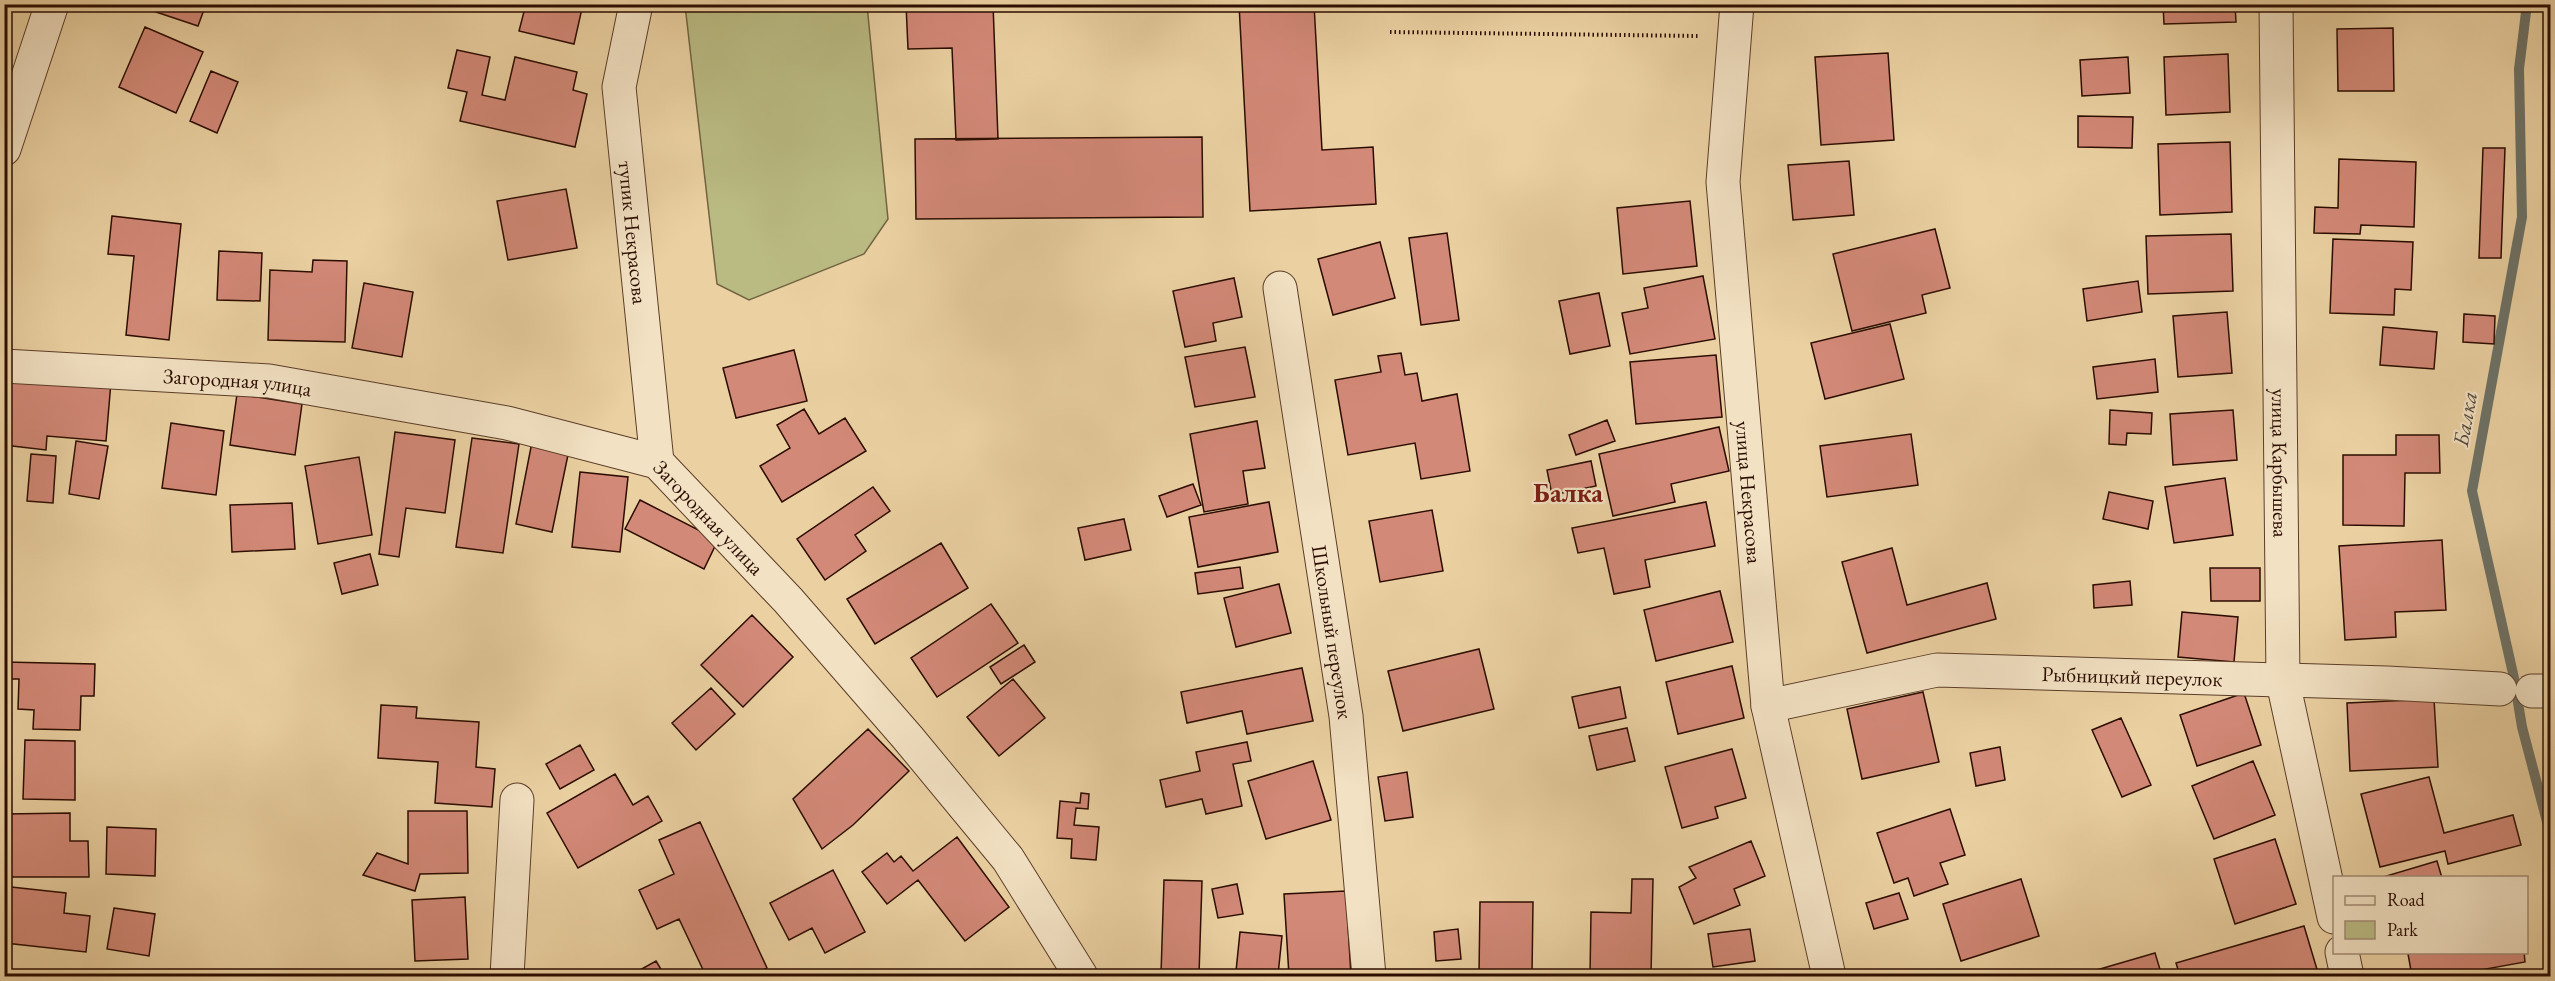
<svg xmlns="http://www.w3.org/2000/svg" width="2555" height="981" font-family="'EB Garamond',serif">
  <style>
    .green { fill: #babb83; stroke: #726442; stroke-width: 1.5 }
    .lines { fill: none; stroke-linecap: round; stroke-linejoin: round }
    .stream { stroke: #6d7267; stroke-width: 10 }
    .building { fill: #d38978; stroke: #2b0c00; stroke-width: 1.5 }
    .minor-casing { stroke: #5b3d28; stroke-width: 35 }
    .path { stroke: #2b0c00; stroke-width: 4; stroke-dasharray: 1.5 3; stroke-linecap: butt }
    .minor { stroke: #f2e1c3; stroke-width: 33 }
    .labels { text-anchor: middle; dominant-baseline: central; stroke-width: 4.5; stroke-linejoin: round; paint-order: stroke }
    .street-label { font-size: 21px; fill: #2b0c00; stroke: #f2e1c3 }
    .water-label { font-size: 22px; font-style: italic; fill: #52483c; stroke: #f2e1c3 }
    .district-label { font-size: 27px; font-weight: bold; fill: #7a1f14; stroke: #f2e1c3 }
  </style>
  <rect width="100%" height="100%" fill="#ebd1a2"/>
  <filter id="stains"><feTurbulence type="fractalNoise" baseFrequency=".00333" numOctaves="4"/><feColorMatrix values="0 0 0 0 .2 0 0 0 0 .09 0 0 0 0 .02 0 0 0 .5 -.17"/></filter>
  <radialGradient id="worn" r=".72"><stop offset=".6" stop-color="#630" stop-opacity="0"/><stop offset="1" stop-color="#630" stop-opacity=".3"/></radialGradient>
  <!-- green -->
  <path class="green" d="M685,5H867L888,219L864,254L749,300L717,284Z"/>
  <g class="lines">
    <!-- stream -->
    <path class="stream" d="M2527,4L2519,69L2522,217L2472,491L2514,678L2522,727L2550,833"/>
  </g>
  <!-- building -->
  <path class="building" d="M152,4H206L198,26L150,10Z
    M526,4H583L574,44L519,31Z
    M906,4H993L998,139L956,140L952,48L908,49Z
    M1239,4H1314L1322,150L1373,147L1376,204L1250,211Z
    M2163,4H2235L2236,22L2164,24Z
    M145,27L203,52L176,113L119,87Z
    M2393,28L2394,91H2338L2337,29Z
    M457,50L490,57L482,95L505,100L515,57L577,72L573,90L587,94L575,147L460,121L467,92L448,88Z
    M1888,53L1894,140L1821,145L1815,57Z
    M2228,54L2230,112L2166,115L2164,57Z
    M2128,57L2130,93L2082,96L2080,60Z
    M211,71L238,82L217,133L190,121Z
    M2078,116L2133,117L2132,148L2078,147Z
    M1202,137L1203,217L916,219L915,139Z
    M2230,142L2232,212L2160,215L2158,144Z
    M2483,148H2505L2501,258H2479Z
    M2339,159L2416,162L2414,227L2361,225L2360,234L2314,233L2315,207L2338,208Z
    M1849,161L1854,215L1793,220L1788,165Z
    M566,189L577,248L508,260L497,201Z
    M1690,201L1697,266L1623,274L1617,208Z
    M112,216L181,224L169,340L126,335L134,256L108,254Z
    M1935,229L1950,288L1922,295L1926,313L1852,331L1833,254Z
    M1447,233L1459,320L1421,325L1409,238Z
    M2231,234L2233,291L2148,294L2146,236Z
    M2333,239L2413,242L2411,290L2395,289L2394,315L2330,313Z
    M1380,242L1395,298L1333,315L1318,259Z
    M219,251L262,253L260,301L217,300Z
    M313,260L347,261L345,342L268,340L270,270L312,272Z
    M1703,276L1715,339L1630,354L1622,313L1648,308L1644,288Z
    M1234,278L1242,317L1213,323L1216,341L1185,347L1173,291Z
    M2138,281L2142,312L2087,321L2083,289Z
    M364,283L413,292L402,357L352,348Z
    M1599,293L1610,346L1570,354L1559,301Z
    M2227,312L2232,373L2178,377L2173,316Z
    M2464,314L2495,316L2494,344L2463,342Z
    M1890,324L1904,379L1825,399L1811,343Z
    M2383,327L2437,332L2434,369L2380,365Z
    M1245,347L1255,397L1195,407L1185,357Z
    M794,350L807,401L736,418L723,368Z
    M1401,353L1405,375L1417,373L1422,401L1457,394L1470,471L1421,479L1415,443L1348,455L1335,380L1381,372L1378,356Z
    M1716,355L1722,417L1636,424L1630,362Z
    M2155,359L2158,392L2097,399L2093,367Z
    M10,372L111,382L106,441L47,436L46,450L4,445Z
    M237,394L302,404L295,455L230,445Z
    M804,409L819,434L845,418L866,451L782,502L760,466L790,448L777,425Z
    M2110,410L2152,413L2151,434L2127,433L2126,445L2109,444Z
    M2233,410L2237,460L2173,465L2170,414Z
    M1607,420L1615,441L1576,455L1569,435Z
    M1257,421L1265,468L1243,471L1248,504L1204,512L1190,434Z
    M171,423L224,431L216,495L162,488Z
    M1719,427L1729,471L1671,484L1675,502L1613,516L1599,454Z
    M395,432L455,440L445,513L406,508L399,557L379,554Z
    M1911,434L1918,485L1827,497L1820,446Z
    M2396,435H2439L2440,473H2405L2404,526L2343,525V455H2396Z
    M472,438L519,444L503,553L456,547Z
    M76,441L108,446L99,499L69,494Z
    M532,442L569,450L552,532L516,524Z
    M31,454L56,456L53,503L27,501Z
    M359,457L372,535L318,544L305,466Z
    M1591,461L1596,486L1552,495L1547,470Z
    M580,472L628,477L620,552L572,547Z
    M2225,478L2233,535L2174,543L2165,487Z
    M1193,484L1201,505L1167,517L1159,496Z
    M873,487L890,511L855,535L866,551L825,580L797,539Z
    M2109,492L2153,501L2148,529L2103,519Z
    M640,500L718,540L704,569L625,529Z
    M1269,502L1278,552L1198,567L1189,517Z
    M1706,502L1715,546L1645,560L1650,587L1614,594L1604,548L1578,553L1572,528Z
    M292,503L295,549L232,552L230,505Z
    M1432,510L1443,571L1380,582L1369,521Z
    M1124,519L1131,550L1085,560L1078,528Z
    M2442,540L2446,610L2395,612L2396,637L2345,640L2339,546Z
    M941,543L968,588L875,644L847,599Z
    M1892,548L1907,605L1987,583L1996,619L1867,653L1842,562Z
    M370,554L378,585L342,594L334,563Z
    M1240,567L1243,588L1198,594L1195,573Z
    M2210,568H2260V601H2211Z
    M2130,581L2132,605L2094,608L2093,585Z
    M1279,584L1291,633L1236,647L1224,598Z
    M1720,591L1733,642L1656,661L1644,610Z
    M991,604L1018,643L937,697L911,658Z
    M2182,612L2238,617L2234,662L2178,657Z
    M752,615L793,657L743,707L701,665Z
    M1024,645L1035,662L1001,684L990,667Z
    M1479,649L1494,709L1403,731L1388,671Z
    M4,662L95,664L94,696H81L80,730L33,729L34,710L18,709L19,679H4Z
    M1732,666L1744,718L1678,734L1666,682Z
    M1302,668L1313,721L1247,734L1242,711L1187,723L1181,692Z
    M1013,679L1045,718L999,756L967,717Z
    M1620,687L1626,718L1579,728L1572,697Z
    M711,688L735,714L696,750L672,723Z
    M1923,692L1939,762L1862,779L1847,709Z
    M2244,693L2261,745L2197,766L2180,715Z
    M2434,699L2438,767L2350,771L2347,703Z
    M381,705L417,707L416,718L479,722L476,767L495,769L492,807L435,803L438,762L378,758Z
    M2121,718L2151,785L2122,797L2092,730Z
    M1627,728L1635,761L1597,770L1589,736Z
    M868,729L909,771L853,825L822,849L793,799Z
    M25,740L75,741V800L23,799Z
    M1247,742L1251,761L1233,764L1242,806L1206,814L1202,799L1166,807L1160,780L1200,771L1196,752Z
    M580,745L594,770L560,789L546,764Z
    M2000,747L2005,780L1976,786L1970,753Z
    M1732,749L1746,798L1715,807L1718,818L1682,828L1665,767Z
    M1313,761L1331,820L1266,839L1248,781Z
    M2253,761L2275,815L2214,839L2192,786Z
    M1407,772L1413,817L1385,821L1378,777Z
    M615,774L633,805L648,796L662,821L578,868L547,813Z
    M2429,777L2444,833L2513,815L2521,845L2448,864L2445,851L2380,867L2361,794Z
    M1081,793L1089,794L1088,809L1076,808L1074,825L1099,827L1096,860L1071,858L1072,839L1057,838L1060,801L1080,803Z
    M1950,809L1965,855L1940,863L1948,884L1914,896L1908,878L1894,883L1877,833Z
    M408,811H467L468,873L420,874L415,891L363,875L377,853L408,864Z
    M70,813V841H88L89,877H6V814Z
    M700,822L767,968L750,976H706L679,919L657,929L639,890L674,874L659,840Z
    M107,827L156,829L155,876L106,874Z
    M957,837L1009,907L965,941L918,880L887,904L862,872L887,853L894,862L901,856L913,871Z
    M2275,839L2296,904L2235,924L2214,859Z
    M1751,841L1765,876L1734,889L1740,905L1694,924L1679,887L1696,878L1689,867Z
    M2437,861L2442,878H2383V877Z
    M833,870L865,932L825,953L812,928L789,940L770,903Z
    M1632,879H1653L1651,976H1590L1591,912L1631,913Z
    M2021,879L2039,936L1961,961L1943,904Z
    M1164,880L1202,881L1199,975L1161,974Z
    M1237,884L1243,914L1218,918L1212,889Z
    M11,887L66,893L64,913L90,916L86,952L5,943Z
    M1346,891L1351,976H1289L1284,894Z
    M1899,893L1908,919L1874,929L1866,903Z
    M465,897L468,959L415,961L412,900Z
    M1480,902H1533L1532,975H1479Z
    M114,908L155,914L149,956L107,949Z
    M2304,926L2319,976H2180L2176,963Z
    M1458,929L1461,959L1436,961L1434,932Z
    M1750,929L1755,961L1713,967L1708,934Z
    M1240,932L1282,936L1278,975L1236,971Z
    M2414,952H2524L2525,962L2480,970L2481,976H2412L2408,954Z
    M2155,953L2162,976H2076Z
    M656,961L665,976H629Z"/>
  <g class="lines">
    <!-- minor casing -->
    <g class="minor-casing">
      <g id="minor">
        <path id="s1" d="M636,4L619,87L657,462"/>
        <path id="s2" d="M1737,4L1723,182L1768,706L1829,976"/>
        <path id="s3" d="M2276,4L2283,682L2334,917"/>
        <path d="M4,149L52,4"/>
        <path id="s4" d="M1280,288L1346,716L1369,976"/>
        <path id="s5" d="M4,366L269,381L507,423L657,462L788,600L908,738L1008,859L1081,976"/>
        <path d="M2532,691H2550"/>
        <path id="s6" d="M1768,706L1937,670L2387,683L2500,689"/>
        <path d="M2342,952L2347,976"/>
        <path d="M507,976L517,800"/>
      </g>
    </g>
    <!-- path -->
    <path class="path" d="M1390,32L1698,36"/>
    <!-- minor -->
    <use href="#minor" class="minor"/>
  </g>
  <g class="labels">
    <!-- street labels -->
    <g class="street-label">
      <text stroke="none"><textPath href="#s1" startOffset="231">тупик Некрасова</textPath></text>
      <text stroke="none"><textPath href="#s5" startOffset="234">Загородная улица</textPath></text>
      <text stroke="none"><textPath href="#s3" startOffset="459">улица Карбышева</textPath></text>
      <text stroke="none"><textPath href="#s2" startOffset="490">улица Некрасова</textPath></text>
      <text stroke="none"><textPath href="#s5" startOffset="738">Загородная улица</textPath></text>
      <text stroke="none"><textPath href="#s4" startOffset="348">Школьный переулок</textPath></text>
      <text stroke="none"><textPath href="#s6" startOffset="368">Рыбницкий переулок</textPath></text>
    </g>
    <!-- water labels -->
    <g class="water-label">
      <text transform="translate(2465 419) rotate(-80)">Балка</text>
    </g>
    <!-- district labels -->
    <g class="district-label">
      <text x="1568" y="492">Балка</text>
    </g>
  </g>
  <!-- margin -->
  <rect width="2555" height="981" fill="none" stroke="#ebd1a2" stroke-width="24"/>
  <rect x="6" y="6" width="2543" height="969" fill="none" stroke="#2b0c00" stroke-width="3"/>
  <rect x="12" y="12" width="2531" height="957" fill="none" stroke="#2b0c00" stroke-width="1.5"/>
  <!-- legend -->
  <rect x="2333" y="876" width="195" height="78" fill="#f2e1c3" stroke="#a28c75" stroke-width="1.5"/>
  <rect x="2345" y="896" width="30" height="9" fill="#f2e1c3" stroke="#a28c75" stroke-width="1.5"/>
  <text x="2387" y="906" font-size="18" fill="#2b0c00">Road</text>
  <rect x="2345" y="921" width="30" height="18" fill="#babb83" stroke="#a28c75" stroke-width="1.5"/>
  <text x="2387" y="936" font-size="18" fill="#2b0c00">Park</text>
  <rect width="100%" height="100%" filter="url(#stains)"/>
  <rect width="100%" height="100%" fill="url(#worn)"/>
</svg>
